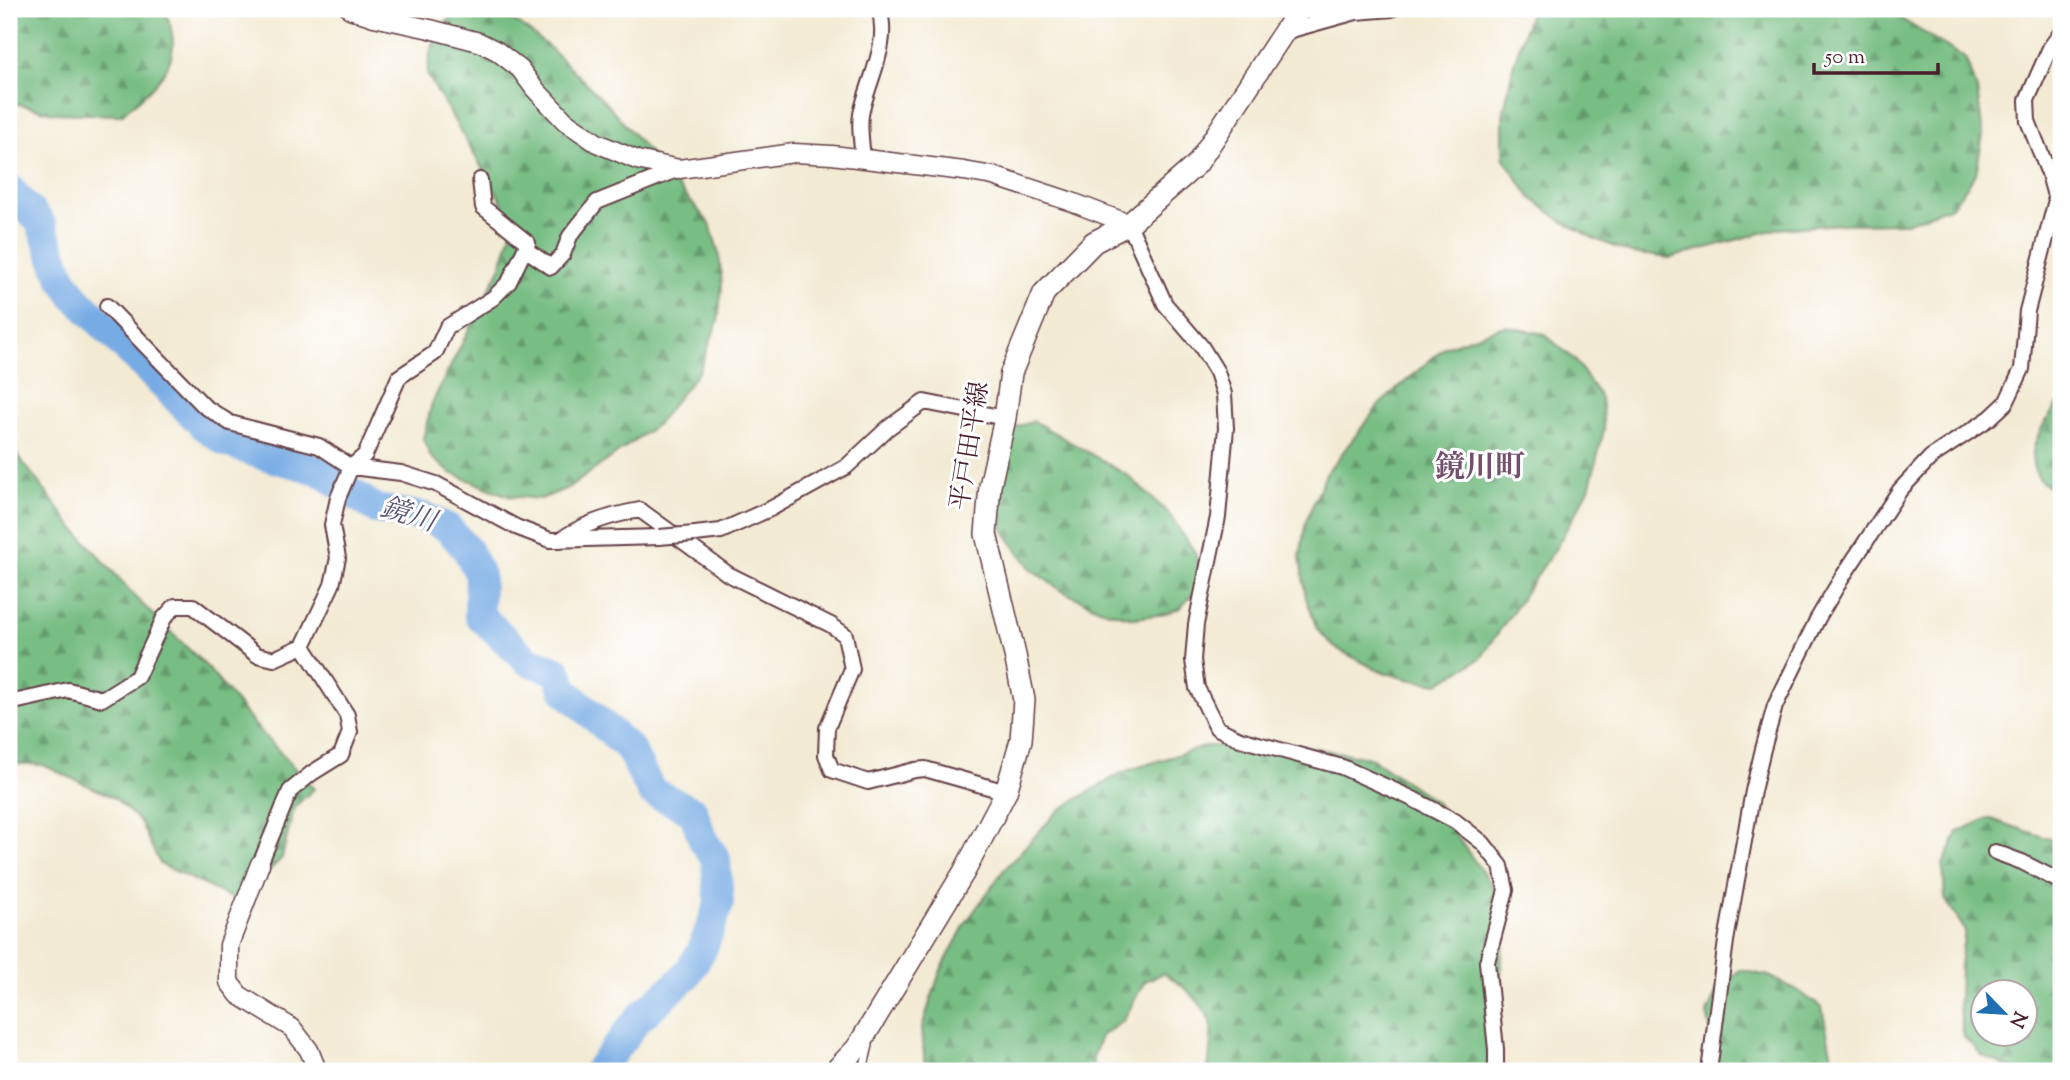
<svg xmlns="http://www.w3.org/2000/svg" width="2070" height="1080" font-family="'Sorts Mill Goudy','Noto Serif JP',serif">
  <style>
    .forest { fill: url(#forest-firs); stroke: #616e58; stroke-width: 2; fill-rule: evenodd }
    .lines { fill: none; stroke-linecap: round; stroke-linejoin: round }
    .river { stroke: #77abe4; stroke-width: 30 }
    .service-casing { stroke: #633d44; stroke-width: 10 }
    .minor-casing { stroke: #633d44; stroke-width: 18 }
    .tertiary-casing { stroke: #633d44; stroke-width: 21 }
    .primary-casing { stroke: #633d44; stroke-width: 24 }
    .service { stroke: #fff; stroke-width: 7 }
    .minor { stroke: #fff; stroke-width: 14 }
    .tertiary { stroke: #fff; stroke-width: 18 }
    .primary { stroke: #fff; stroke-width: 21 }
    .minor-bridge-casing { stroke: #633d44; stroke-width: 18; stroke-linecap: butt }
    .minor-bridge { stroke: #fff; stroke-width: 14 }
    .labels { text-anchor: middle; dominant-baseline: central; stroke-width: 6; stroke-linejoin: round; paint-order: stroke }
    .street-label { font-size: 26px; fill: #4a1f2b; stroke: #fff }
    .water-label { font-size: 28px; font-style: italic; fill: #5c5775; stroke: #fff }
    .quarter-label { font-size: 30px; font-weight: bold; fill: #73506e; stroke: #fff }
  </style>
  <defs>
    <pattern id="forest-firs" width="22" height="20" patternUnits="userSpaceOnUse" patternTransform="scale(1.75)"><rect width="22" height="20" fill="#78be84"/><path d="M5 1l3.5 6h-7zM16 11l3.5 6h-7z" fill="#649a6c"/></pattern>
  </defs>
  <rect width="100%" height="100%" fill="#fff"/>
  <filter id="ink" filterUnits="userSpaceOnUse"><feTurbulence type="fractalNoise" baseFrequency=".0143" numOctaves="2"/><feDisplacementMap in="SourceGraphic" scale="14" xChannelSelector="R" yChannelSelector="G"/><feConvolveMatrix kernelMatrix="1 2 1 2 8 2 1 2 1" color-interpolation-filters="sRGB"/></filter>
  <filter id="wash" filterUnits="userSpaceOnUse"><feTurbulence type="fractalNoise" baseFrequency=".00686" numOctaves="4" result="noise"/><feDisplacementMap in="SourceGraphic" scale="28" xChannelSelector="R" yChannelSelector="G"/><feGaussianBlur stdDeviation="1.57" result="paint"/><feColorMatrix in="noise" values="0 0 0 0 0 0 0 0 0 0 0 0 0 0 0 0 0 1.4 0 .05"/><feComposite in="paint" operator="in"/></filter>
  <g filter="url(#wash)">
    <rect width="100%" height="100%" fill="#f3ead3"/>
    <!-- forest -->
    <path class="forest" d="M9,9H164C189,61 158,83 121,115L54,113L10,102L9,100Z
      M463,9H484L521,25L550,48L609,106L710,224L719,254L722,285L718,321L699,371L656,425L570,487L541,499L508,496L451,473L431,457L423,439L432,403L500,268L511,234L502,202L427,74L431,48L449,18Z
      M1531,9H1885L1965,58L1977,90L1983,134L1976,174L1952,206L1906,223L1841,224L1776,229L1670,258L1631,253L1595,239L1560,220L1530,197L1503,157V116L1513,67Z
      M1504,326L1544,334L1575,360L1601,398L1604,430L1589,489L1557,546L1481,658L1438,684L1407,679L1377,670L1334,647L1317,629L1306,598L1300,556L1306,521L1326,474L1380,404L1445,347Z
      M2061,401V494C2012,473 2036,431 2061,401Z
      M1034,421L1127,475L1168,513L1194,551L1202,572L1200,587L1180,608L1165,614L1134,618L1102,610L1060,590L1031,569L1005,533L987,499L1000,433Z
      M9,444L72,526L140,602L206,666L254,724L314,789L294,807L282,858L238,901L160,864L140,822L115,798L43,765L9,763Z
      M1206,746H1303L1371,758L1436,802L1463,845L1496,891L1504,929L1493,1071H1208C1209,1058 1214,1032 1210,1021C1202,1000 1181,984 1164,973L1145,981L1123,1021L1101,1036L1093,1058V1071H925L922,1027L940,972L965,924L1003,871L1059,810L1123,772Z
      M1988,818L2053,840L2061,846V1071H2016L1983,1056L1964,1037L1959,1007L1960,965L1965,930L1945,899L1943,865L1958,832ZM1982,992H2024V1034H1982Z
      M1740,970L1769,976L1799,991L1822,1008L1835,1071H1719L1707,1013L1719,987Z"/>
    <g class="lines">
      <!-- river -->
      <path class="river" d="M9,188L40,222L62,278L75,297L205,427L226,442L259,454L318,470L376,509L425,517L448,528L467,550L480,575L479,615L528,661L557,671L565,691L629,748L652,792L693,811L703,840L716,859L719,904L702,950L686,976L638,1019L598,1071"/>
    </g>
  </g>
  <g filter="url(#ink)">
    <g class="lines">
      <!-- service casing -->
      <g class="service-casing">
        <path id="service" d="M863,1071L869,1045"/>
      </g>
      <!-- minor casing -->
      <g class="minor-casing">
        <path id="minor" d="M1284,32L1356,12L1392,9
          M863,159C862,144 858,124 862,110C870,76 890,43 879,9
          M1129,224L1165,304L1201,346L1217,372L1224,394L1226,428L1218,517L1196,624L1193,660L1197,688L1217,728L1240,739L1342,767L1411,798L1455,821L1483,843L1501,866L1506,890L1487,962L1496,1049V1071
          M525,249L551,267L563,254L570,236L597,202L679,169
          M107,306L204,406L230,423L319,446L351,467L401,473L436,484L516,527L550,540L659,537
          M695,534L721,531L772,508L846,467L888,428L924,402L1005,418
          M560,540C584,523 611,515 640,510L728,574L831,625L845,635L852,669L827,728L826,755L832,770L868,782L915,770L925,769L1006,792
          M9,703L68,690L102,699L137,677L164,618L175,606H193L257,655L274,659L303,646L332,585L338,558L332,525L338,498L351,467L365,455L399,377L435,353L447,327L493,298L509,282L528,243L483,207L480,180
          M1995,852L2022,862L2061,882
          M260,864L290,791L312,773L341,755L350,732L347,715L303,646
          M1709,1071L1726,941L1753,791L1763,749L1775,706L1818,618L1843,576L1900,490L1931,457L1990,418L2006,403L2022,369L2027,311L2056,200L2049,174L2028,121L2027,100L2050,48L2061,33"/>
      </g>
      <!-- tertiary casing -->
      <g class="tertiary-casing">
        <path id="tertiary" d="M350,9L374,17L430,29L479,42L497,51L520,69L534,88L565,121L597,143L637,160L679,169L794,153L832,155L964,171L993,176L1069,201L1129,224
          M260,864L229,945V982L239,995L292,1028L309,1050L315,1065L314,1071"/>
      </g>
      <!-- primary casing -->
      <g class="primary-casing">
        <path id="primary" d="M835,1071L857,1048L964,872L1006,792L1021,740L1024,700L1015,655L986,534L990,486L1005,418L1011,373L1044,293L1094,242L1129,224L1197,164L1299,9"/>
      </g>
      <!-- service -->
      <use href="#service" class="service"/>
      <!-- minor -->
      <use href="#minor" class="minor"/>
      <!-- tertiary -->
      <use href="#tertiary" class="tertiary"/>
      <!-- primary -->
      <use href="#primary" class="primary"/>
      <!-- minor-bridge casing -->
      <g class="minor-bridge-casing">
        <path id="minor-bridge" d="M659,537L695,534"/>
      </g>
      <!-- minor-bridge -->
      <use href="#minor-bridge" class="minor-bridge"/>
    </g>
  </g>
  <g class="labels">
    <!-- street labels -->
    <g class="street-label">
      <text transform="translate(971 446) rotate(-81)">平戸田平線</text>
    </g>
    <!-- water labels -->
    <g class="water-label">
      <text transform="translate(408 516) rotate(17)">鏡川</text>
    </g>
    <!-- quarter labels -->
    <g class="quarter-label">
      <text x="1480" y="468">鏡川町</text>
    </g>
  </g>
  <!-- margin -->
  <rect width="2070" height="1080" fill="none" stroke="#fff" stroke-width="35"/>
  <!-- north arrow -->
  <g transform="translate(2004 1013) rotate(115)"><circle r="33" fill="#ffffff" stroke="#b7a5aa" stroke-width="2"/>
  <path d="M0-5L12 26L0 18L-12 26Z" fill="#1f6fb2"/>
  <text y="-10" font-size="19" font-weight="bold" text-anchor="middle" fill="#4a1f2b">N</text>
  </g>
  <!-- scale -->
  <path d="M1814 63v10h124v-10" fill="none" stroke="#4a1f2b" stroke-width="3.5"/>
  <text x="1825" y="63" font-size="21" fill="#4a1f2b" stroke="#ffffff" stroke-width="5" paint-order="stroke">50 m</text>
</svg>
